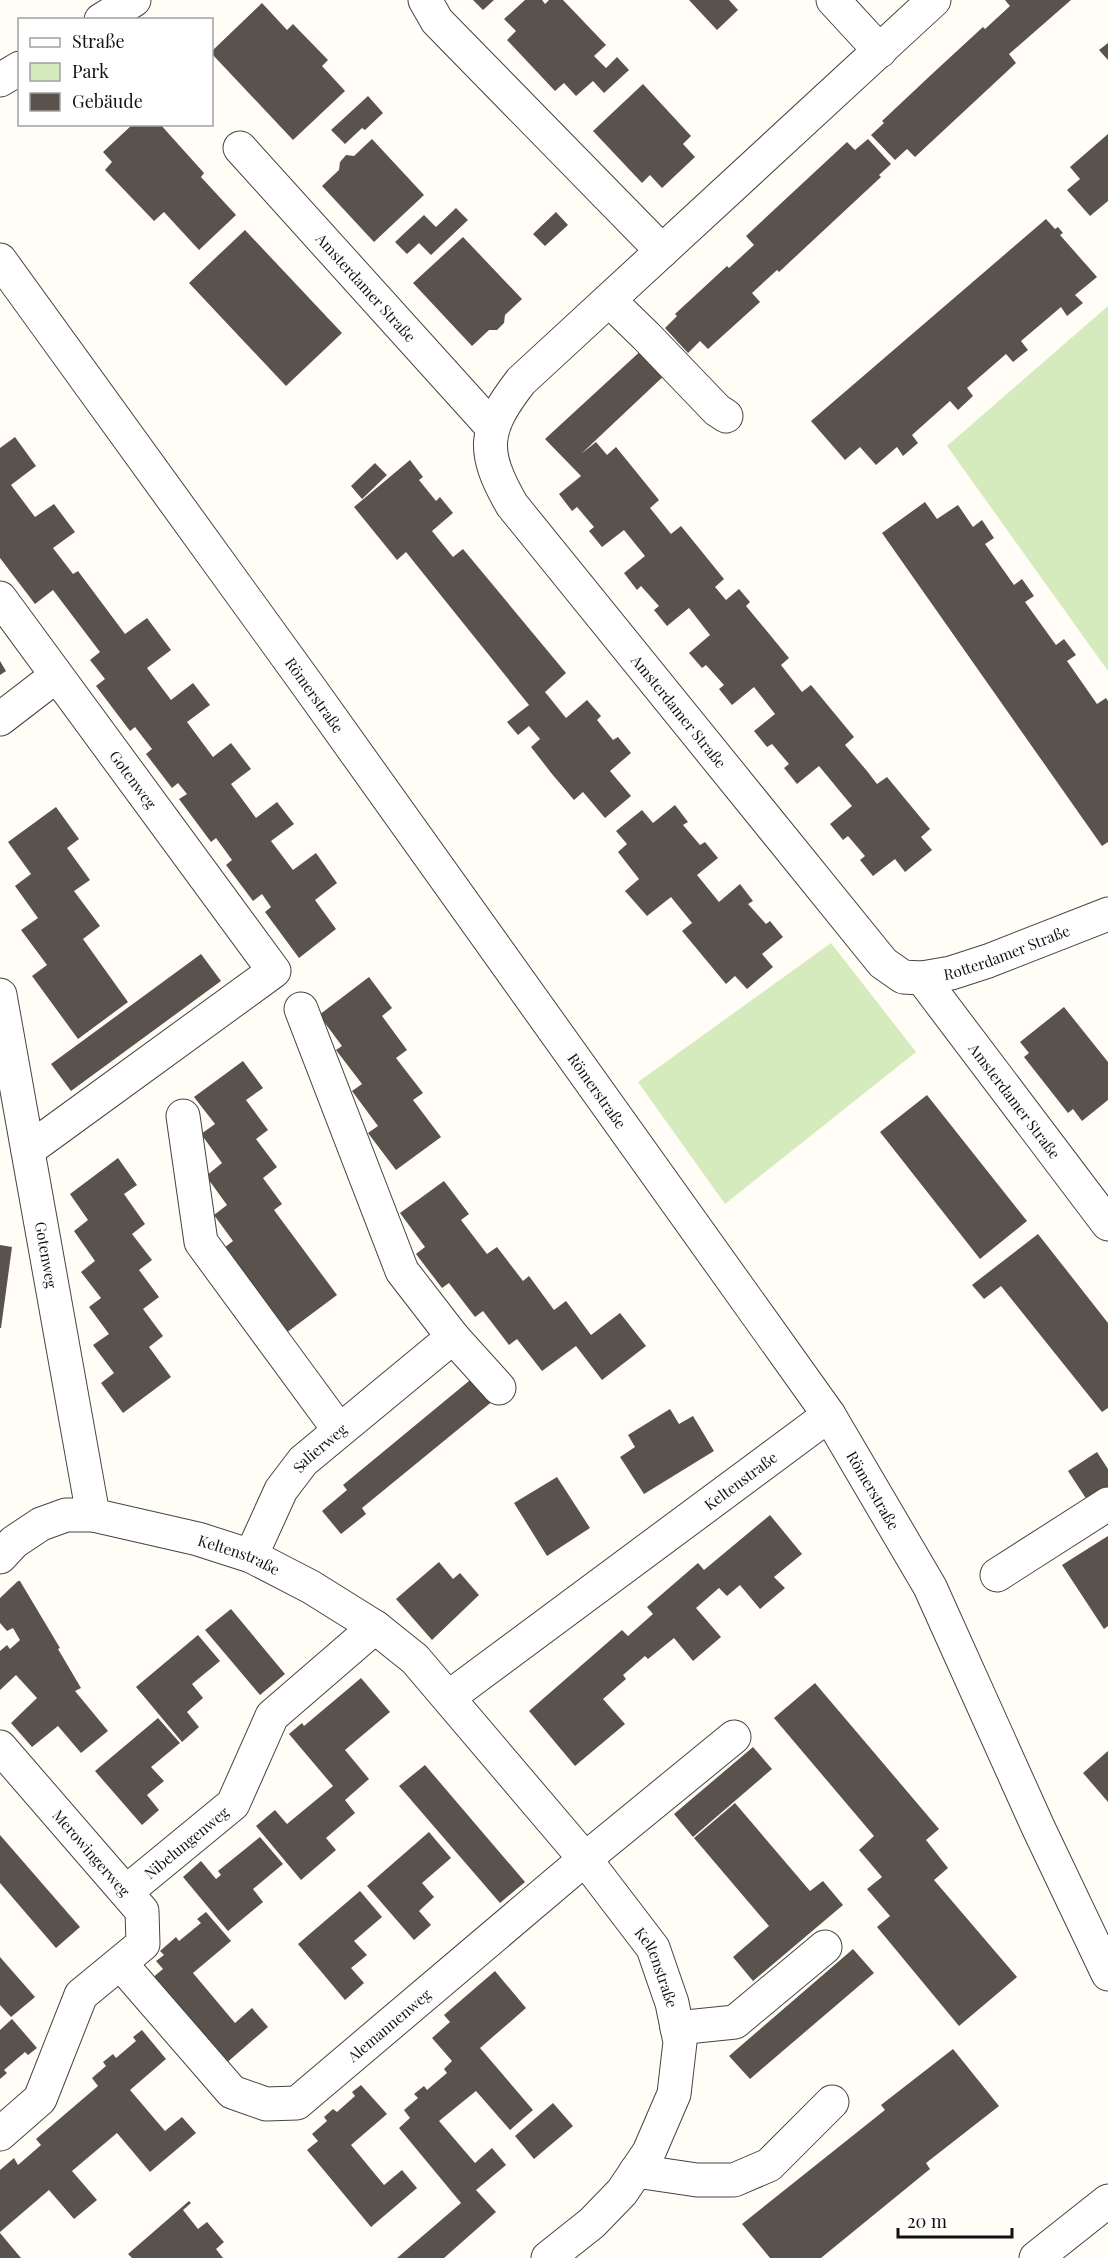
<svg xmlns="http://www.w3.org/2000/svg" width="1108" height="2258" font-family="'Playfair Display',serif">
  <style>
    .green { fill: #d5ebbd }
    .building { fill: #5a524d }
    .lines { fill: none; stroke-linecap: round; stroke-linejoin: round }
    .minor-casing { stroke: #444; stroke-width: 35 }
    .minor { stroke: #fff; stroke-width: 33 }
    .labels { text-anchor: middle; dominant-baseline: central; stroke-width: 6; stroke-linejoin: round; paint-order: stroke }
    .street-label { font-size: 15px; fill: #111; stroke: #fff }
  </style>
  <rect width="100%" height="100%" fill="#fffdf5"/>
  <!-- green -->
  <path class="green" d="M1108,306V671L947,446Z
    M831,943L916,1052L725,1204L638,1082Z"/>
  <!-- building -->
  <path class="building" d="M473,0H494L483,10Z
    M525,0H542L545,4L549,0H563L606,45L594,56L606,68L617,57L629,70L604,93L593,81L576,96L564,83L555,91L507,40L516,31L504,19Z
    M689,0H729L738,10L717,30Z
    M1005,0H1071L1009,54L1016,63L915,157L907,149L895,160L871,135L884,123L882,121L932,74L983,27L985,29L1010,6Z
    M262,3L287,30L293,24L328,60L322,66L345,91L293,140L212,54V51Z
    M1108,43V60L1099,50Z
    M643,84L691,136L683,144L695,157L662,188L650,175L642,183L593,131Z
    M368,96L383,113L365,130L362,128L345,144L331,130Z
    M133,124H160L204,173L201,177L236,215L199,250L164,212L154,221L105,170L112,162L103,152Z
    M1108,134V201L1090,216L1067,190L1080,179L1070,167Z
    M372,139L424,195L374,242L322,186L339,170L340,162L346,155L354,156Z
    M868,139L891,164L879,175L881,177L779,272L777,270L752,293L760,302L708,349L700,341L688,353L665,328L677,316L675,314L727,266L729,268L754,245L746,236L847,142L855,150Z
    M456,208L468,220L431,255L419,243L407,254L395,242L424,215L436,227Z
    M556,212L568,225L545,246L533,234Z
    M1046,219L1055,229L1058,227L1063,233L1060,235L1097,277L1075,295L1083,303L1067,316L1061,307L1021,341L1028,350L1013,362L1006,354L967,388L973,396L958,410L950,401L912,435L918,443L903,456L897,447L876,465L860,447L845,460L811,421Z
    M245,230L342,333L286,386L189,283Z
    M463,237L522,299L505,315L504,323L497,330H489L472,346L413,283Z
    M645,347L668,372L581,454L596,442L607,455L616,447L659,500L650,508L671,534L681,526L724,579L715,587L726,600L739,589L750,602L746,606L789,658L781,665L802,692L811,685L854,737L845,745L867,771L877,784L887,777L930,829L921,837L932,850L905,872L895,859L873,876L860,860L865,856L848,836L843,840L830,824L852,806L819,766L797,784L784,768L789,764L772,744L767,747L754,731L775,714L754,687L732,705L719,689L724,685L706,665L702,668L689,653L710,635L689,608L667,626L654,610L659,606L641,586L637,590L624,573L645,556L624,530L602,547L589,531L594,527L577,507L572,511L559,494L581,476L545,439Z
    M15,437L36,466L11,485L35,517L54,504L75,532L53,548L73,574L78,571L125,634L147,618L171,650L147,668L171,700L193,683L210,705L187,722L213,757L231,743L251,769L231,784L256,818L277,802L294,824L271,841L293,870L316,853L337,883L315,900L336,929L299,958L265,912L271,907L262,894L253,901L226,865L232,860L216,838L211,842L179,799L187,794L178,783L172,788L146,754L152,749L135,727L130,731L96,686L105,679L90,660L100,652L53,590L35,604L0,558V448Z
    M410,460L423,477L419,480L436,501L440,497L453,513L432,531L453,557L463,549L566,673L545,692L566,718L587,700L601,716L597,720L613,740L618,737L631,753L610,771L631,796L605,818L583,792L574,800L552,774L531,747L540,739L529,726L518,735L507,722L529,705L406,552L397,560L354,507Z
    M375,463L387,475L362,499L351,486Z
    M925,502L937,519L958,505L973,527L982,520L994,538L985,544L1014,585L1022,579L1034,596L1025,602L1056,645L1064,639L1076,655L1067,661L1097,704L1106,698L1108,701V842L1102,846L882,533Z
    M0,661L6,671L0,675Z
    M675,805L688,822L683,825L700,845L705,842L718,858L697,875L719,902L740,884L753,901L748,904L766,924L770,921L783,937L762,954L773,967L747,989L735,976L726,984L682,931L692,923L671,897L647,916L625,891L639,879L618,852L627,844L616,831L642,810L653,823Z
    M56,807L79,839L67,848L90,880L74,891L100,926L83,939L128,1002L78,1039L32,976L47,965L21,930L38,918L15,886L31,874L8,842Z
    M201,954L221,981L71,1091L51,1064Z
    M369,977L392,1008L382,1016L407,1050L396,1058L423,1093L413,1100L441,1137L396,1170L368,1133L378,1126L352,1091L362,1084L336,1050L342,1046L319,1015Z
    M1064,1007L1108,1062V1100L1082,1121L1073,1109L1068,1113L1024,1057L1029,1053L1020,1042Z
    M243,1061L263,1088L246,1100L268,1130L256,1139L277,1167L263,1178L282,1204L274,1210L337,1295L286,1333L224,1248L233,1241L214,1215L227,1205L206,1176L222,1163L201,1134L215,1124L194,1097Z
    M927,1095L1027,1221L980,1259L880,1132Z
    M118,1158L137,1185L124,1194L145,1224L132,1234L152,1260L139,1270L159,1297L143,1309L163,1336L149,1347L171,1377L123,1413L101,1383L114,1373L93,1345L109,1334L89,1307L101,1298L81,1272L95,1261L74,1231L88,1220L70,1194Z
    M444,1181L469,1214L461,1220L487,1254L497,1247L523,1281L529,1276L554,1310L566,1301L591,1335L620,1313L646,1346L602,1380L576,1346L542,1371L517,1339L509,1345L483,1311L475,1317L449,1283L442,1288L416,1254L425,1247L400,1213Z
    M1038,1234L1108,1323V1408L1102,1412L1001,1286L984,1299L972,1285Z
    M0,1245L12,1247L1,1328H0Z
    M475,1376L494,1400L362,1508L366,1514L341,1534L322,1511L347,1490L343,1485Z
    M670,1409L679,1424L693,1416L714,1451L644,1494L620,1457L635,1447L628,1435Z
    M1097,1452L1108,1469V1487L1087,1500L1068,1471Z
    M557,1477L590,1528L547,1556L514,1503Z
    M770,1515L802,1554L774,1577L785,1588L760,1609L740,1585L727,1596L719,1588L696,1608L721,1637L693,1661L674,1638L648,1659L645,1656L623,1675L626,1679L603,1699L625,1724L575,1766L529,1711L622,1630L628,1636L653,1614L647,1607L698,1563L704,1570Z
    M1108,1536V1626L1104,1629L1062,1565Z
    M439,1562L453,1579L460,1573L479,1595L432,1640L396,1599Z
    M18,1581H20L60,1648L58,1649L81,1688L75,1691L108,1731L81,1753L58,1726L32,1747L11,1723L37,1698L16,1675L0,1690V1651L7,1645L10,1649L20,1640L13,1628L7,1631L0,1623V1598Z
    M231,1609L285,1674L260,1695L205,1630Z
    M198,1635L220,1661L192,1684L203,1698L187,1712L199,1727L182,1742L136,1687Z
    M361,1678L390,1712L345,1750L369,1779L345,1800L355,1813L326,1838L336,1850L301,1880L256,1826L275,1810L287,1824L333,1786L289,1734L302,1723L304,1726Z
    M815,1683L939,1829L926,1840L948,1868L934,1880L1017,1977L959,2026L877,1927L890,1916L867,1889L882,1877L859,1850L874,1836L774,1718Z
    M158,1718L180,1743L151,1767L164,1781L147,1795L159,1810L142,1825L95,1771Z
    M753,1747L772,1769L693,1837L674,1814Z
    M1108,1751V1802L1083,1773Z
    M425,1765L525,1882L500,1903L399,1786Z
    M735,1803L810,1891L823,1881L843,1905L753,1981L733,1957L769,1926L694,1838Z
    M429,1832L451,1858L422,1883L434,1897L419,1911L431,1925L414,1940L367,1886Z
    M0,1835L80,1927L56,1948L0,1883Z
    M260,1837L283,1864L253,1889L263,1902L228,1931L183,1877L201,1861L216,1879L221,1875L218,1871Z
    M360,1891L382,1917L354,1941L367,1955L351,1968L364,1983L345,2000L298,1944Z
    M206,1912L231,1941L193,1973L235,2023L252,2008L268,2027L224,2065L151,1979L163,1969L156,1961L164,1955L160,1951L176,1937L179,1941L201,1923L197,1919Z
    M853,1949L874,1973L750,2079L729,2056Z
    M0,1957L35,1997L11,2017L0,2005Z
    M495,1971L526,2008L480,2048L533,2110L510,2130L476,2091L439,2121L475,2163L492,2148L506,2165L476,2190L496,2212L444,2258H397L461,2203L399,2128L410,2118L404,2110L418,2098L414,2094L424,2086L427,2090L447,2073L444,2069L452,2061L432,2038L450,2022L444,2015Z
    M12,2019L37,2048L28,2055L25,2052L4,2070L7,2073L0,2079V2030Z
    M142,2030L166,2059L130,2090L165,2131L182,2117L196,2133L150,2172L117,2133L72,2171L97,2200L74,2219L49,2190L0,2232V2170L14,2158L18,2165L41,2145L36,2139L98,2086L92,2078L106,2066L103,2062L113,2054L116,2058L136,2041L133,2037Z
    M953,2049L999,2106L926,2163L930,2169L821,2258H770L742,2224L885,2110L881,2105Z
    M361,2085L387,2114L351,2145L384,2185L402,2170L417,2188L371,2227L307,2150L318,2141L312,2134L327,2121L324,2117L333,2109L337,2112L355,2096L352,2092Z
    M553,2103L573,2126L534,2159L515,2136Z
    M189,2201L191,2203L183,2210L198,2229L207,2222L223,2241L224,2242L216,2249L223,2258H132L128,2254Z
    M0,2233L21,2258H0Z"/>
  <g class="lines">
    <!-- minor casing -->
    <g class="minor-casing">
      <g id="minor">
        <path d="M425,0L437,21L662,251"/>
        <path d="M833,0L880,51"/>
        <path id="s1" d="M934,0L521,381C483,430 481,451 512,505L883,963L903,977L922,978L951,973L988,961L1108,914"/>
        <path d="M101,20L134,0"/>
        <path d="M0,80L20,68"/>
        <path id="s2" d="M240,148L492,427"/>
        <path id="s3" d="M0,260L309,687L829,1415L930,1587L1038,1827L1108,1974"/>
        <path d="M609,300L646,336L717,410L726,416"/>
        <path id="s4" d="M0,598L274,971L28,1150"/>
        <path d="M0,719L56,676"/>
        <path id="s5" d="M922,978L1108,1224"/>
        <path id="s6" d="M0,995L93,1515"/>
        <path d="M183,1116L201,1242L339,1430"/>
        <path d="M453,1337L499,1388"/>
        <path id="s7" d="M251,1556L281,1490L303,1461L453,1337L402,1271L301,1009"/>
        <path id="s8" d="M0,1557L14,1542L41,1524L66,1515H93L198,1539L251,1556L311,1587L375,1627L415,1659L585,1859L653,1948L672,2003L680,2042L674,2094L649,2152L622,2192L592,2223L548,2258"/>
        <path d="M997,1575L1108,1504"/>
        <path id="s9" d="M449,1697L829,1415"/>
        <path id="s10" d="M0,1747L142,1911L143,1944L81,1995L40,2099L0,2134"/>
        <path id="s11" d="M126,1892L233,1804L272,1716L375,1627"/>
        <path id="s12" d="M121,1964L232,2092L266,2104L297,2103L585,1859L734,1737"/>
        <path d="M677,2028L735,2022L825,1947"/>
        <path d="M636,2171L697,2180H734L769,2165L832,2102"/>
        <path d="M1036,2258L1108,2201"/>
      </g>
    </g>
    <!-- minor -->
    <use href="#minor" class="minor"/>
  </g>
  <g class="labels">
    <!-- street labels -->
    <g class="street-label">
      <text stroke="none"><textPath href="#s2" startOffset="188">Amsterdamer Straße</textPath></text>
      <text stroke="none"><textPath href="#s3" startOffset="537">Römerstraße</textPath></text>
      <text stroke="none"><textPath href="#s1" startOffset="964">Amsterdamer Straße</textPath></text>
      <text stroke="none"><textPath href="#s4" startOffset="225">Gotenweg</textPath></text>
      <text stroke="none"><textPath href="#s1" startOffset="1420">Rotterdamer Straße</textPath></text>
      <text stroke="none"><textPath href="#s3" startOffset="1023">Römerstraße</textPath></text>
      <text stroke="none"><textPath href="#s5" startOffset="154">Amsterdamer Straße</textPath></text>
      <text stroke="none"><textPath href="#s6" startOffset="264">Gotenweg</textPath></text>
      <text stroke="none"><textPath href="#s7" startOffset="130">Salierweg</textPath></text>
      <text stroke="none"><textPath href="#s9" startOffset="363">Keltenstraße</textPath></text>
      <text stroke="none"><textPath href="#s3" startOffset="1509">Römerstraße</textPath></text>
      <text stroke="none"><textPath href="#s8" startOffset="258">Keltenstraße</textPath></text>
      <text stroke="none"><textPath href="#s11" startOffset="78">Nibelungenweg</textPath></text>
      <text stroke="none"><textPath href="#s10" startOffset="140">Merowingerweg</textPath></text>
      <text stroke="none"><textPath href="#s8" startOffset="858">Keltenstraße</textPath></text>
      <text stroke="none"><textPath href="#s12" startOffset="357">Alemannenweg</textPath></text>
    </g>
  </g>
  <!-- legend -->
  <rect x="18" y="18" width="195" height="108" fill="#ffffff" stroke="#a0a0a0" stroke-width="1.5"/>
  <rect x="30" y="38" width="30" height="9" fill="#ffffff" stroke="#a0a0a0" stroke-width="1.5"/>
  <text x="72" y="48" font-size="18" fill="#111111">Straße</text>
  <rect x="30" y="63" width="30" height="18" fill="#d5ebbd" stroke="#a0a0a0" stroke-width="1.5"/>
  <text x="72" y="78" font-size="18" fill="#111111">Park</text>
  <rect x="30" y="93" width="30" height="18" fill="#5a524d" stroke="#a0a0a0" stroke-width="1.5"/>
  <text x="72" y="108" font-size="18" fill="#111111">Gebäude</text>
  <!-- scale -->
  <path d="M898 2228v9h114v-9" fill="none" stroke="#111111" stroke-width="3"/>
  <text x="907" y="2228" font-size="18" fill="#111111" stroke="#ffffff" stroke-width="4.5" paint-order="stroke">20 m</text>
</svg>
